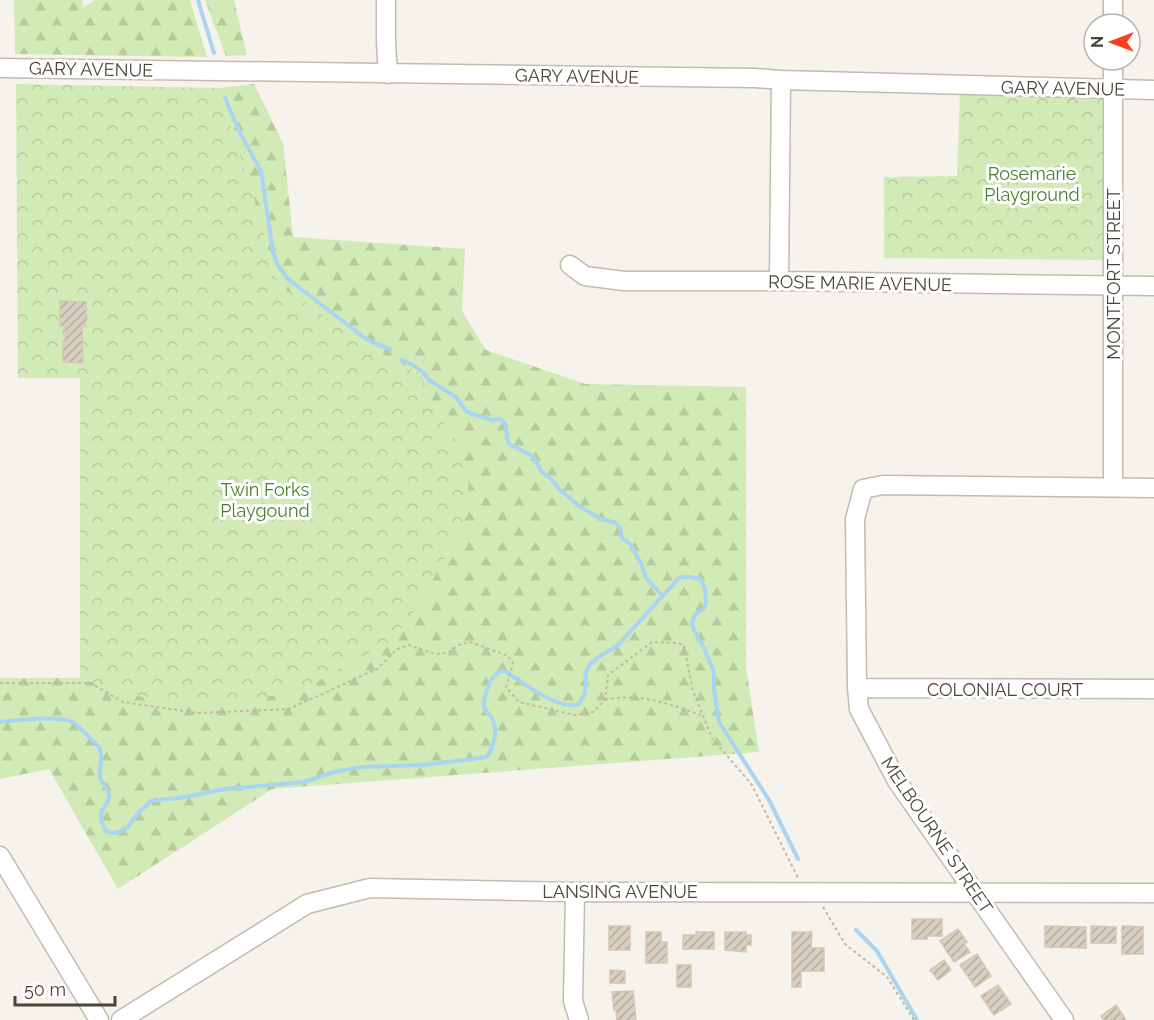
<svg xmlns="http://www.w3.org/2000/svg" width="1154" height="1020" font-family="Raleway,sans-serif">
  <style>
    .forest { fill: url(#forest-firs) }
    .park { fill: url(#park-crowns) }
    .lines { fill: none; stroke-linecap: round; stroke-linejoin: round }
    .stream { stroke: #a9d4f2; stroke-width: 4 }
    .building { fill: url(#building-hatch); stroke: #d3c7b4; stroke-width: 1.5 }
    .minor-casing { stroke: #c2bbae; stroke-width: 21 }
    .path { stroke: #c4b79f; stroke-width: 2; stroke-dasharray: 3 3; stroke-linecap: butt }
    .minor { stroke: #fff; stroke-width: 18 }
    .labels { text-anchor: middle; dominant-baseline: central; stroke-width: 6; stroke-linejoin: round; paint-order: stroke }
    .street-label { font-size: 18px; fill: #4b4439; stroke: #fff }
    .park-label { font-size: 18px; fill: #4a7f2a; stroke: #fff }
  </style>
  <defs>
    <pattern id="forest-firs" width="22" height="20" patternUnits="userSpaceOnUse" patternTransform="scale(1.5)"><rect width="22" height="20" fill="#d2eab5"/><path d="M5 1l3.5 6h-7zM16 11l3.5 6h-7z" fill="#b6ca9c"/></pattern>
    <pattern id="park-crowns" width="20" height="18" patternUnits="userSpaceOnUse" patternTransform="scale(1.5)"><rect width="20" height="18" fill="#d2eab5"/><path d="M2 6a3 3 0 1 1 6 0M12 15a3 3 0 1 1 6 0" fill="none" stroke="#b6ca9c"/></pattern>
    <pattern id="building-hatch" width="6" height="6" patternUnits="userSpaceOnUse" patternTransform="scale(1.5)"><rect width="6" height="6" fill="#d8cfc1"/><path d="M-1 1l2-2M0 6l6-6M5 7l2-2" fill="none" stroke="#b1aa9e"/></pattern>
  </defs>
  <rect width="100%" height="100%" fill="#f6f3ec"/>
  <!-- forest -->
  <path class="forest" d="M14,0H82L83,8L95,0H190L207,57L15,54Z
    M205,0H234L247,55L226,56Z
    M254,84L283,143L293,237L465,249L462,311L486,350L585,384L746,387V667L759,752L272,789L118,889L49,769L0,779V678H80L117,691L152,699L441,564L461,534L464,514L458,446L438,413L417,372L376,351L276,284L261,222L219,88Z"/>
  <!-- park -->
  <path class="park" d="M16,84L219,88L261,222L276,284L376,351L417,372L438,413L458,446L469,482L461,534L441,564L423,599L393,640L316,682L276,695L227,705L195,706L152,699L117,691L80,678V378H18Z
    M960,91L1102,95L1107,103L1108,260L884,258V177L957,176Z"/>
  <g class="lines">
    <!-- stream -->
    <path class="stream" d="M198,0L214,53
      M225,98L240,133L261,171L273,252L277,264L288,279L366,339L376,344L390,349
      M401,360L413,365L424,373L429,380L457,398L467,412L479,416L492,420L500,419L506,425L507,439L509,444L533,456L541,471L551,479L559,489L579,506L601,519L616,523L620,528L622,538L630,544L642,565L646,578L662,595
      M0,722C16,720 61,715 74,723C78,726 83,731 87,735C91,739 97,744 100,749C103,758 99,768 100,777C102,785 110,789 109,798C108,802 108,802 105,806C98,815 101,822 106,831L112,833L119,832L128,827L137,814L151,801L185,797L225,789L304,782L334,772L361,767L425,765L487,757C494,746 499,729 491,717C490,714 486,713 485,710C482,703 487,689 490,682C492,678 496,675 499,671H505C522,682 558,711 579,704L585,693L586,671L591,663L600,656L617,646L680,577H690L701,579L705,590L706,601L704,608L695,615L692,623L694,630L704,648L714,672V689L719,722L769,800L798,859
      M856,930L877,951L917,1020"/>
  </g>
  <!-- building -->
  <path class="building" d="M60,301L86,302V326H82L83,363L63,362V341H65V326H60Z
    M912,919H942V936H927V939H912Z
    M609,926H630V950H609Z
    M1045,926L1086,927V948L1045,947Z
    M1091,926L1116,927V943H1091Z
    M1122,926L1143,927V954H1122Z
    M958,929L967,942L964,944L970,952L954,962L940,941Z
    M646,932H661V942H667V963H646Z
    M696,932H714V949H683V935H696Z
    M725,932H746V935H751V945H746V952L725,950Z
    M792,932H812L811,948H824V971H801V987H792Z
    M977,954L991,976L975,987L960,965Z
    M944,960L951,970L938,980L930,970Z
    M677,965H691V987H677Z
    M610,970L625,971V983H610Z
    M998,985L1011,1004L994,1015L981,996Z
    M633,991L636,1020H617L616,1010H614L612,992Z
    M1116,1005L1126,1020H1104L1101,1016Z"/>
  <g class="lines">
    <!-- minor casing -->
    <g class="minor-casing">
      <path id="minor" d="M386,0V43L388,74
        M1113,24V0
        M0,68L755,78L781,80L1154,90
        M570,265L585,276L624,281H779L1154,286
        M779,281L781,80
        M1113,487V60
        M857,688L1154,689
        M0,856L99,1020
        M575,892L573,1001L579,1020
        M121,1020L307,904L370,888L575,892L1154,893
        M1064,1020L897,781L859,709L857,688L855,519L863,489L883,485L1154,488"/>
    </g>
    <!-- path -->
    <path class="path" d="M0,683H91L123,702L197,713L289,709L377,669L397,649L409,645L435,654L448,653L459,645L470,642L508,656L513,663L506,687L519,702L574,715L593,712L605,700L608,675L652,642L678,643L684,646L693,691L712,738L752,785L798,878
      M605,700C640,692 668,704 701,715
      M823,907L845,944L887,977L914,1020"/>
    <!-- minor -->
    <use href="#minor" class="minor"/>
  </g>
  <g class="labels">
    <!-- street labels -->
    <g class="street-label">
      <text transform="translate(91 69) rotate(1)">GARY AVENUE</text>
      <text transform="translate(577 76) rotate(1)">GARY AVENUE</text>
      <text transform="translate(1063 88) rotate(1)">GARY AVENUE</text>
      <text transform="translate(1113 274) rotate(-90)">MONTFORT STREET</text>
      <text transform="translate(860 283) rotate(1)">ROSE MARIE AVENUE</text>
      <text x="1005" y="689">COLONIAL COURT</text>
      <text transform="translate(937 835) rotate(56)">MELBOURNE STREET</text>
      <text x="620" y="891">LANSING AVENUE</text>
    </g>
    <!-- park labels -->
    <g class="park-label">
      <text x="1032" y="173">Rosemarie<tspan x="1032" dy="21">Playground</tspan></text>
      <text x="265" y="489">Twin Forks<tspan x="265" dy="21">Playgound</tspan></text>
    </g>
  </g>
  <!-- north arrow -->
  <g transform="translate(1112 42) rotate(270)"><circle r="28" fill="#ffffff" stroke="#b7b4b0" stroke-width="1.5"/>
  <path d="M0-4.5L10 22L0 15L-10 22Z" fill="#fc3f1d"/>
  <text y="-9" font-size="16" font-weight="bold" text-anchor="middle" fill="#4b4439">N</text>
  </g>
  <!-- scale -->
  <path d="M15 996v9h100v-9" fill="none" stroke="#4b4439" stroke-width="3"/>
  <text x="24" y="996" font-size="18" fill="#4b4439" stroke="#ffffff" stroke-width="4.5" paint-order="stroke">50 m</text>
</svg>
